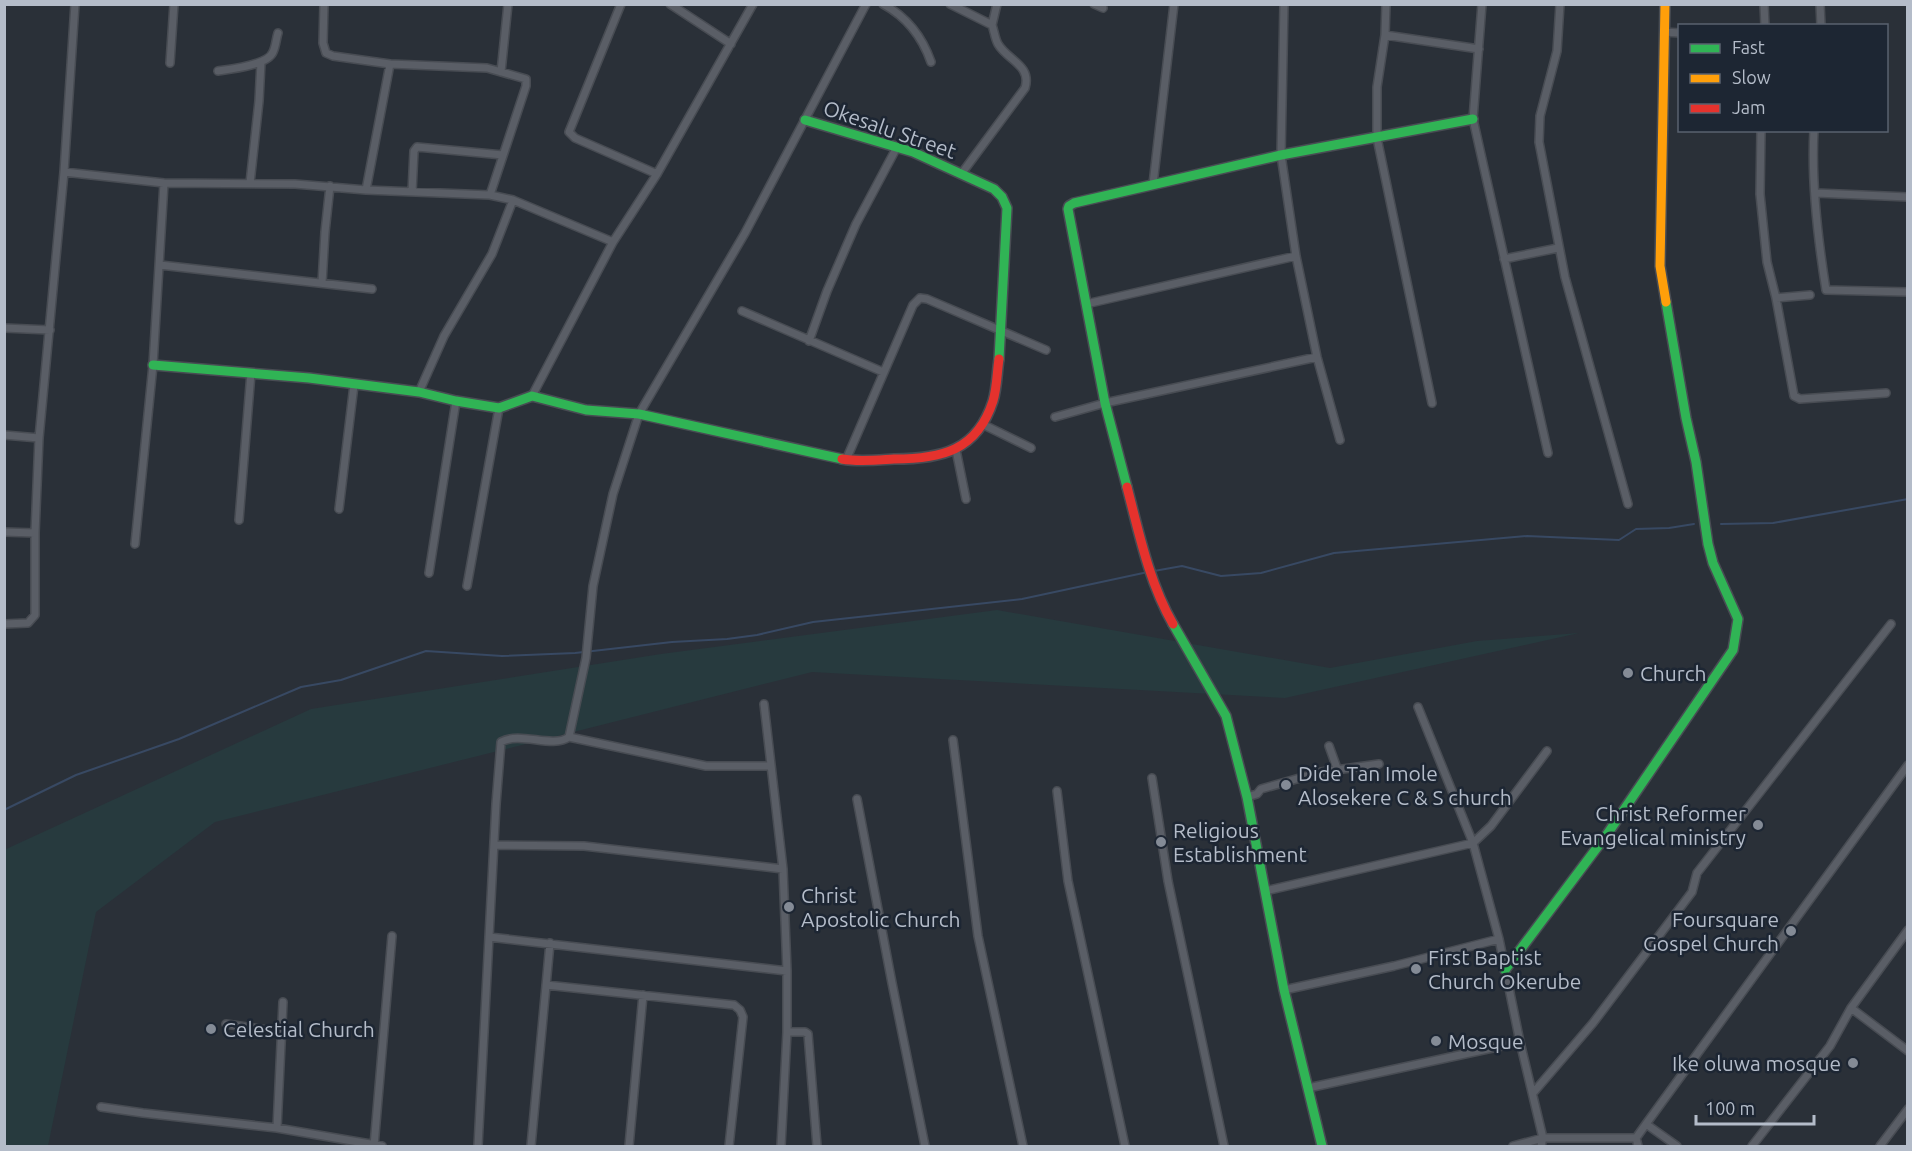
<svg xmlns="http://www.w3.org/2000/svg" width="1912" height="1151" font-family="Ubuntu,sans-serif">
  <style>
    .green { fill: #273a3e }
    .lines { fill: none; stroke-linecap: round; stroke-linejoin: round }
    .stream { stroke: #384963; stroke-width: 2 }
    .street-casing { stroke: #484c53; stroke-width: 10 }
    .fast-casing { stroke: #484c53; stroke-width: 12 }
    .slow-casing { stroke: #484c53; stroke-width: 12 }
    .jam-casing { stroke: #484c53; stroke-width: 12 }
    .street { stroke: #5a5e66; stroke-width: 7 }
    .fast { stroke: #30b455; stroke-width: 9 }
    .slow { stroke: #ff9f0a; stroke-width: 9 }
    .jam { stroke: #e5322d; stroke-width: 9 }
    .poi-dot { fill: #848b96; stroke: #1d2633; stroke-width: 2 }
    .labels { text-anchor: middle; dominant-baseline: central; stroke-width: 5; stroke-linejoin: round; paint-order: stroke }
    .street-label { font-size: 21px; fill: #b4bcc9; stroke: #1d2633 }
    .poi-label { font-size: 21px; fill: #b4bcc9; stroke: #1d2633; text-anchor: start }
  </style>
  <rect width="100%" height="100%" fill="#2a3038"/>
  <!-- green -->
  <path class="green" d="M997,610L1330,668L1477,641L1579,633L1285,698L812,672L215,822L96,912L48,1146H5L4,850L311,709L661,654Z"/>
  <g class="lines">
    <!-- stream -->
    <path class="stream" d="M1721,524L1773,523L1908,499
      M1154,571L1182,566L1221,576L1261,573L1334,553L1527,536L1619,540L1636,529L1669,528L1694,524
      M4,810L76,775L179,739L301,687L341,680L426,651L502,656L575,653L672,642L727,639L757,635L813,622L1022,599L1148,572"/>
    <!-- street casing -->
    <g class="street-casing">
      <path id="street" d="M324,4L323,43L326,53L333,56L390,64L487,68L526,79V86L490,195
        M621,4L569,132L575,138L657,174
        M670,4L731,44
        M883,4C907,17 922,36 931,62
        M950,4L992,25C994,30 995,39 998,44C1007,60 1032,65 1025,88L962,173
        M1094,4L1103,8
        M1284,4L1281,155L1296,256L1317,357L1340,440
        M1386,4L1385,35L1377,87V138L1432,403
        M1482,4L1473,119L1548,453
        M1560,4L1557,51L1540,116L1539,142L1565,277L1628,504
        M1764,4L1765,26
        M1820,4L1821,26
        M992,25L997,4
        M1664,32L1680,33
        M1385,35L1479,49
        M170,63L174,4
        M218,71C232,69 268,65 273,52C276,46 276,39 278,33
        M501,72L508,4
        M1761,130L1760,194L1767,262L1776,298L1794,396L1800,399L1886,393
        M1814,130C1811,181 1818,240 1826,290L1908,292
        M64,172L164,183L295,184L366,190L490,195L513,200L613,242
        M250,183L259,101L261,62
        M1153,184L1174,4
        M366,190L390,64
        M412,192L414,151L417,147L503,155
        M1816,193L1908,197
        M1504,259L1558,248
        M160,265L372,289
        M322,283L325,232L330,186
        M1776,298L1810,295
        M1086,304L1296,256
        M742,311L883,372
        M4,328L50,330
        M809,341L827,291L856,224L897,147
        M419,392L444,336L492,254L513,200
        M532,396L613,242L657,174L753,4
        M1055,417L1105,403L1317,357
        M982,424L1031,448
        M4,435L39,438
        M956,450L966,499
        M846,460L913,305L920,298L927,299L1046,350
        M339,509L354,385
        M239,520L251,373
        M4,532L35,533
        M135,544L153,365L164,183
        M429,573L456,401
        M467,586L499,408
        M4,624L28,623L35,615V533L39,438L64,172L75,4
        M764,704L783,869L787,971
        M1418,707L1473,843L1499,939L1520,1042L1543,1138L1541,1146
        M569,737L706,766H771
        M953,740L978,936L1023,1146
        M1329,746L1338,771
        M1152,778L1168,881L1224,1146
        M1057,791L1068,881L1125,1146
        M1247,797L1257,794L1261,789L1321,772L1379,764
        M857,799L892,983L925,1146
        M495,845L584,846L783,869
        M1265,891L1473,843L1491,826L1547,751
        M489,937L496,804L501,742C521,731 552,749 569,737L586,658L593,586L613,494L639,414L745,233L866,4
        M546,985L734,1005L740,1010L743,1017L729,1146
        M1284,990L1394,966L1499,939
        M1851,1008L1908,1051
        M226,1024L281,1032
        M787,1032H805L808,1034L817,1146
        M1308,1088L1520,1042
        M1533,1093L1593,1023L1692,892L1697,873L1891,624
        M101,1107L143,1113L277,1128L382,1146
        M1646,1124L1677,1146
        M277,1128L283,1002
        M374,1146L392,936
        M478,1146L489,937L787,971V1032L781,1146
        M531,1146L550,943
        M629,1146L643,995
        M1513,1146L1543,1138H1636
        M1638,1146L1636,1138L1646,1124L1908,765
        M1752,1146L1830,1046L1851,1008L1908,930
        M1880,1146L1908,1109"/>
    </g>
    <!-- fast casing -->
    <g class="fast-casing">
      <path id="fast" d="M805,120L913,152L994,189L1002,197L1007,208L999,359
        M153,365L309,378L419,392L456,401L499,408L532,396L586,410L639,414L842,459
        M1127,487L1105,403L1068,209L1069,206L1074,203L1281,155L1473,119
        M1173,624L1226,716L1247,797L1284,990L1322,1146
        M1505,970L1608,833L1733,650L1738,619L1713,563L1708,544L1696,462L1686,418L1666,302"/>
    </g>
    <!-- slow casing -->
    <g class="slow-casing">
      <path id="slow" d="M1665,4L1660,266L1666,302"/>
    </g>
    <!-- jam casing -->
    <g class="jam-casing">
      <path id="jam" d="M842,459C858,462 877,460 894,459C941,459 977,451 993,401C997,388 997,372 999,359
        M1127,487C1139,533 1149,582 1173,624"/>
    </g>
    <!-- street -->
    <use href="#street" class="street"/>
    <!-- fast -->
    <use href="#fast" class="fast"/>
    <!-- slow -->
    <use href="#slow" class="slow"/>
    <!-- jam -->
    <use href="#jam" class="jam"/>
  </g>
  <!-- markers -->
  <g class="poi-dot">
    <circle cx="1628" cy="673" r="6"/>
    <circle cx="1286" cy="785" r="6"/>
    <circle cx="1758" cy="825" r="6"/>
    <circle cx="1161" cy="842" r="6"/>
    <circle cx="789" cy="907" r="6"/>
    <circle cx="1791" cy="931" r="6"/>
    <circle cx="1416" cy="969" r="6"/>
    <circle cx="211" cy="1029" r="6"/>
    <circle cx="1436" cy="1041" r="6"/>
    <circle cx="1853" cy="1063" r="6"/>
  </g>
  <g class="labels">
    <!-- street labels -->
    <g class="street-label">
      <text transform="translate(890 129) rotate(19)">Okesalu Street</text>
    </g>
    <!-- poi labels -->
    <g class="poi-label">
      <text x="1640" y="673">Church</text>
      <text x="1298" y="773">Dide Tan Imole<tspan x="1298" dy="24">Alosekere C &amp; S church</tspan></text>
      <text x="1746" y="813" text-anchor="end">Christ Reformer<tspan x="1746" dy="24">Evangelical ministry</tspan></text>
      <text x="1173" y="830">Religious<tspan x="1173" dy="24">Establishment</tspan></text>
      <text x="801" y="895">Christ<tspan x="801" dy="24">Apostolic Church</tspan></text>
      <text x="1779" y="919" text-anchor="end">Foursquare<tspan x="1779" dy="24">Gospel Church</tspan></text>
      <text x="1428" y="957">First Baptist<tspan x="1428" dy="24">Church Okerube</tspan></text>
      <text x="223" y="1029">Celestial Church</text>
      <text x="1448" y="1041">Mosque</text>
      <text x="1841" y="1063" text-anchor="end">Ike oluwa mosque</text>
    </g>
  </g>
  <!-- border -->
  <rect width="1912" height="1151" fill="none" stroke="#b4bcc9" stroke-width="12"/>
  <!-- legend -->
  <rect x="1678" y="24" width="210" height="108" fill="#1d2633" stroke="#59626f" stroke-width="1.5"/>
  <rect x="1690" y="44" width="30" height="9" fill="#30b455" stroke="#59626f" stroke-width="1.5"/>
  <text x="1732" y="54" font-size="18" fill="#b4bcc9">Fast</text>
  <rect x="1690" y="74" width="30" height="9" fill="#ff9f0a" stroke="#59626f" stroke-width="1.5"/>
  <text x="1732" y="84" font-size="18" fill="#b4bcc9">Slow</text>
  <rect x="1690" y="104" width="30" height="9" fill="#e5322d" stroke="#59626f" stroke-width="1.5"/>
  <text x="1732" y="114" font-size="18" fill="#b4bcc9">Jam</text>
  <!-- scale -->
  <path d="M1696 1115v9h118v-9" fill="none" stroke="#b4bcc9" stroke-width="3"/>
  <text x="1705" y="1115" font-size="18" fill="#b4bcc9" stroke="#1d2633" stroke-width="4.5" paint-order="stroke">100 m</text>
</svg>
